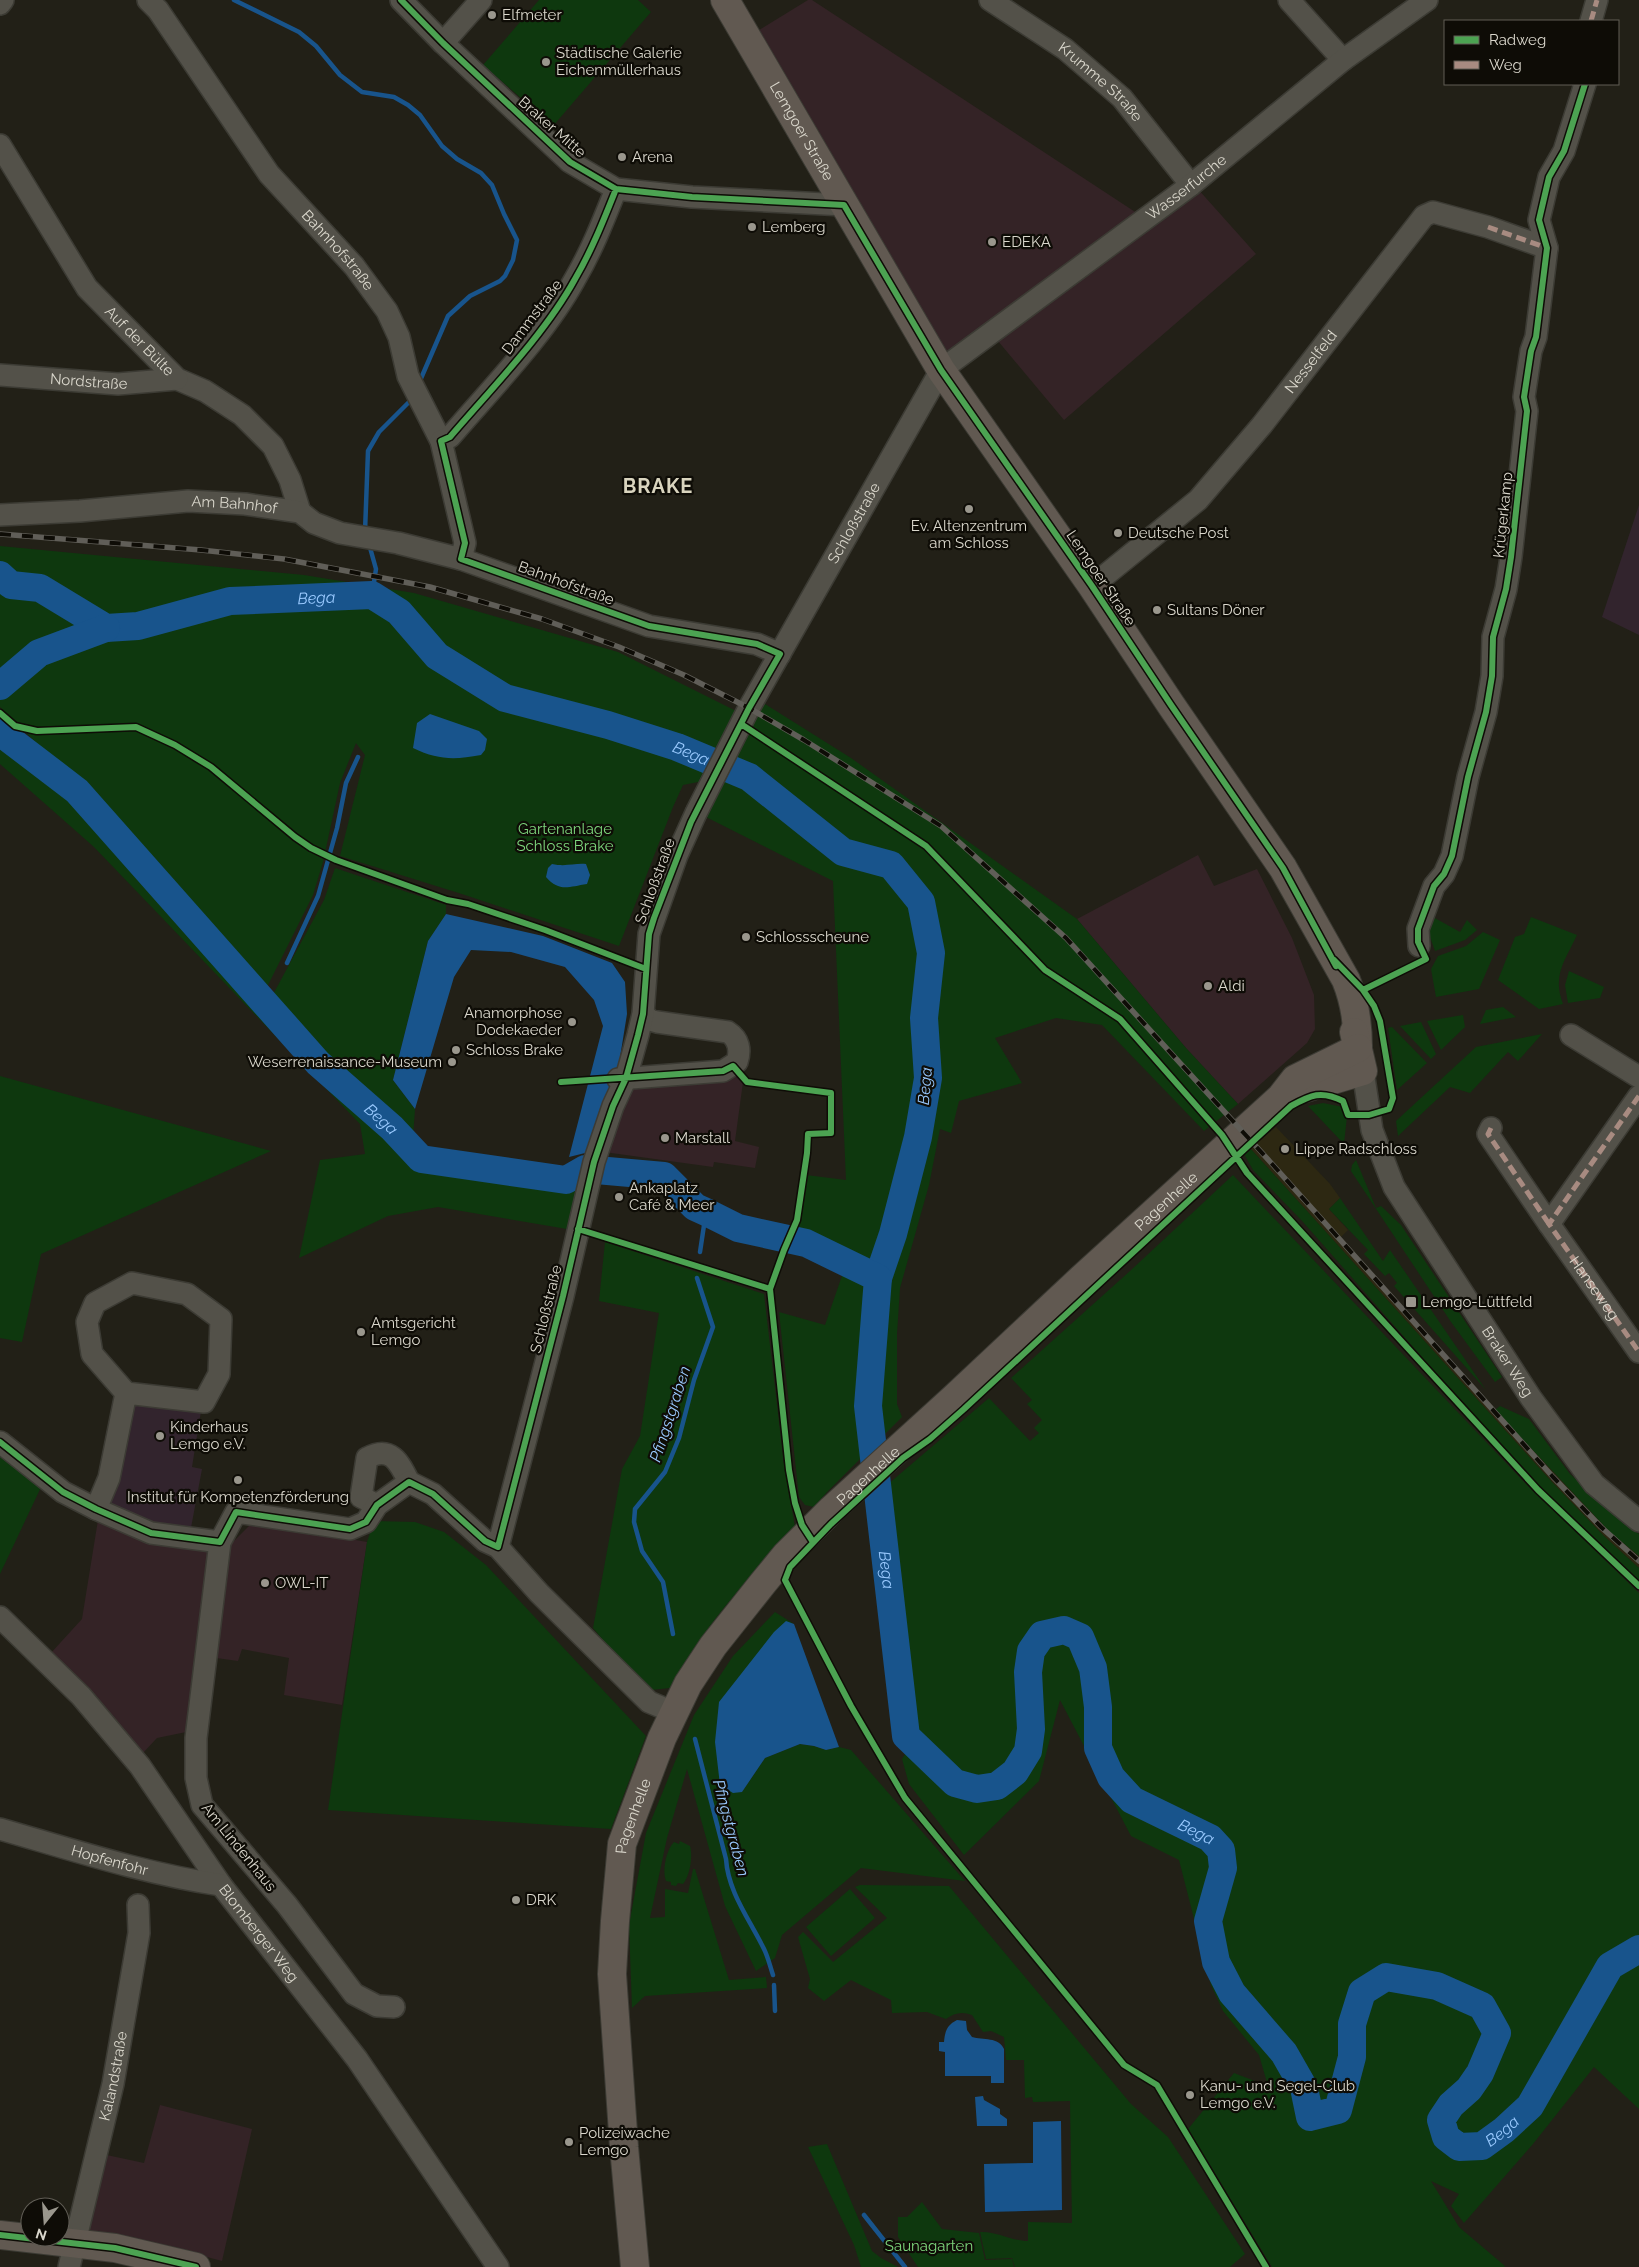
<svg xmlns="http://www.w3.org/2000/svg" width="1639" height="2267" font-family="Raleway,sans-serif">
  <style>
    .commercial { fill: #342326 }
    .built { fill: #2d2812 }
    .education { fill: #32242d }
    .green { fill: #0e380e }
    .water { fill: #18548c }
    .lines { fill: none; stroke-linecap: round; stroke-linejoin: round }
    .stream { stroke: #18548c; stroke-width: 4.5 }
    .river { stroke: #18548c; stroke-width: 28 }
    .minor-casing { stroke: #3c3b34; stroke-width: 24 }
    .major-casing { stroke: #3c3b34; stroke-width: 30 }
    .minor { stroke: #535149; stroke-width: 21 }
    .major { stroke: #615951; stroke-width: 28 }
    .rail-casing { stroke: #605e58; stroke-width: 5.5 }
    .rail { stroke: #0e0c06; stroke-width: 4; stroke-dasharray: 11; stroke-linecap: butt }
    .quiet { stroke: #a88b81; stroke-width: 5; stroke-dasharray: 10 5; stroke-linecap: butt }
    .cycleway-casing { stroke: #0e0c06; stroke-width: 9 }
    .cycleway { stroke: #4ca352; stroke-width: 6 }
    .poi-dot { fill: #9a978d; stroke: #0e0c06; stroke-width: 2 }
    .labels { text-anchor: middle; dominant-baseline: central; stroke-width: 4.5; stroke-linejoin: round; paint-order: stroke }
    .poi-label { font-size: 15px; fill: #dad7cc; stroke: #0e0c06; text-anchor: start }
    .street-label { font-size: 15px; fill: #dad7cc; stroke: #0e0c06 }
    .park-label { font-size: 15px; fill: #7ed77d; stroke: #0e0c06 }
    .water-label { font-size: 16px; font-style: italic; fill: #99c9fe; stroke: #0e0c06 }
    .district-label { font-size: 20px; font-weight: bold; letter-spacing: 1px; fill: #d9d4be; stroke: #0e0c06 }
  </style>
  <rect width="100%" height="100%" fill="#222017"/>
  <!-- commercial -->
  <path class="commercial" d="M808,0H812L1152,223L1197,188L1256,254L1064,420L998,341L953,371L756,32Z
    M1198,855L1214,886L1257,869L1292,938L1314,995L1315,1029L1307,1043L1238,1104L1186,1048L1077,919Z
    M732,1074L743,1082L735,1141L759,1147L755,1168L714,1162L713,1167L604,1152L628,1083Z
    M98,1520L224,1551L253,1522L367,1542L342,1705L284,1695L289,1658L242,1649L238,1661L202,1656L191,1731L157,1738L142,1754L50,1654L82,1619Z
    M160,2105L252,2129L222,2261L177,2249L87,2231L102,2154L144,2163Z"/>
  <!-- built -->
  <path class="built" d="M1276,1127L1330,1184L1340,1198L1329,1209L1348,1230L1341,1237L1495,1410L1610,1532L1639,1556V1568L1604,1536L1552,1482L1250,1148Z"/>
  <!-- education -->
  <path class="education" d="M1639,505V635L1602,617Z
    M131,1398L202,1405L192,1467L202,1469L190,1533L150,1527L106,1509Z"/>
  <!-- green -->
  <path class="green" d="M539,0H638L651,12L553,126L483,65Z
    M0,546L304,575L414,593L618,652L738,712L703,781L683,785L673,807L619,946L465,895L340,856L365,755L356,743L340,783L323,862L313,895L265,991L79,785L0,707V695L41,659L77,638L70,627L36,649L0,679Z
    M765,704L851,758L1077,919L1186,1048L1238,1104L1204,1131L1102,1025L1056,1018L995,1038L1022,1083L959,1101L951,1133L940,1129L929,1185L900,1288L897,1334V1404L902,1417L827,1492L814,1507L805,1505L799,1497L779,1312L825,1325L845,1267L813,1251L791,1246L801,1220L806,1175L846,1180L833,881L704,816L735,750Z
    M0,738L74,793L316,1066L391,1132L397,1126L324,1062L270,1000L324,900L335,868L446,905V914L428,941L393,1080L415,1109L411,1167L579,1191L567,1229L438,1207L388,1216L299,1258L320,1160L365,1154L360,1124L94,847L0,764Z
    M1433,917L1460,932L1467,920L1477,930L1465,940L1435,951L1429,934Z
    M1531,917L1577,935C1565,961 1552,975 1563,1004L1539,1009L1498,980L1515,937L1524,934Z
    M1483,932L1500,940L1479,989L1436,997L1431,969L1438,956L1466,946Z
    M1569,971L1604,987L1600,998L1568,1003L1565,985Z
    M1503,1007L1516,1017L1480,1024L1486,1010Z
    M1463,1015L1465,1027L1441,1050L1427,1021Z
    M1421,1022L1436,1054L1431,1059L1400,1026Z
    M1392,1027L1427,1063L1397,1090L1388,1028Z
    M1542,1034L1518,1061L1508,1052L1470,1093L1450,1087L1398,1136L1396,1121L1476,1047Z
    M0,1076L271,1151L41,1254L22,1342L0,1338Z
    M1323,1103L1343,1107L1347,1116L1344,1144L1308,1106Z
    M1250,1148L1552,1482L1604,1536L1639,1568V1581L1541,1488L1479,1422L1303,1222L1253,1170L1244,1154Z
    M1356,1160L1376,1208L1381,1206L1401,1225L1502,1377L1495,1382L1451,1322L1351,1171L1352,1165Z
    M1233,1175L1523,1481L1639,1593V2109L1594,2067L1533,2144L1464,2223L1451,2206L1459,2194L1431,2181L1459,2227L1505,2266L1504,2267H1272L1188,2129L1234,2073L1268,2086L1259,2055L1223,2011L1211,1985L1179,1860L1131,1836L1060,1700L1039,1781L964,1855L909,1784L902,1759L917,1735L912,1679L887,1485L989,1398L1030,1441L1039,1433L1034,1428L1042,1420L1027,1404L1032,1400L1011,1378L1130,1271Z
    M1340,1198L1383,1261L1390,1250L1486,1390L1394,1286L1397,1283L1389,1273L1385,1276L1364,1254L1368,1250L1329,1209Z
    M605,1242L764,1294L784,1465L795,1527C749,1577 702,1628 670,1688L651,1690L635,1678L593,1628L622,1469L640,1436L659,1313L599,1301Z
    M1500,1406L1529,1419L1570,1474L1624,1524L1639,1534V1556L1610,1532L1495,1410Z
    M0,1450L43,1483L0,1574Z
    M374,1521L415,1522L444,1532L486,1565L646,1736L611,1829L328,1810L367,1542Z
    M775,1612L794,1624L786,1622L742,1792L765,1758L800,1744L814,1746L826,1750L839,1747L851,1750L965,1881L861,1868L782,1935L775,1958L756,1971L725,1906L687,1769L667,1838L650,1918L665,1917V1889L688,1893L693,1869H695L729,1980L766,1977L767,1988L645,1996L632,2008L629,1925L646,1833L694,1715L733,1656Z
    M680,1841L690,1846C693,1856 690,1876 683,1884L678,1883L676,1886L671,1885V1882L666,1881C662,1871 666,1850 674,1842L679,1844Z
    M860,1885L949,1886L1131,2104L1168,2137L1245,2254L1230,2267H1015L1012,2258L986,2259L980,2232C997,2231 1011,2241 1028,2241V2222L1072,2223L1070,2101L1033,2102L1032,2097L1025,2098L1024,2060H1006L1004,2037L991,2031L983,2032L972,2015C962,2011 954,2013 946,2019L927,2012L892,2013L891,2000L851,1980L824,2001L808,1988L810,1979L798,1937L803,1932L833,1962L887,1918L855,1887Z
    M850,1889L875,1918L831,1956L806,1927Z
    M827,2144L872,2251L881,2258L898,2267H861L854,2245L808,2147Z
    M922,2202L942,2229L979,2233L985,2260L1012,2259L1014,2267H918L898,2237V2217H907Z"/>
  <!-- water -->
  <path class="water" d="M430,714L479,731L487,739L485,750L481,755C454,760 438,760 413,748L417,723Z
    M552,864C566,867 574,863 586,864L590,875L587,884C568,887 559,892 546,877L548,868Z
    M446,914L543,936L612,963L625,982L627,1014L618,1070L589,1152L569,1157L603,1026L594,1000L565,967L511,952L471,950L454,977L415,1109L393,1080L428,941Z
    M786,1621L794,1624L839,1747L826,1750L814,1746L800,1744L765,1758L742,1792L733,1793L720,1785L715,1742L719,1702L774,1632Z
    M957,2020L966,2021L967,2030L972,2037C983,2040 999,2037 1004,2049V2083H991V2076H945V2052L939,2051V2042H944C945,2031 947,2025 957,2020Z
    M983,2096L984,2100L1000,2109V2114L1007,2119V2126H977L975,2097Z
    M1061,2121L1062,2210L985,2212L984,2164L1033,2163V2122Z"/>
  <g class="lines">
    <!-- stream -->
    <path class="stream" d="M234,0L299,32L316,46L340,75L362,92L394,97L408,105L420,115L442,146L457,159L481,173L492,185L504,214L517,240L513,260L505,276L500,281L470,296L448,316L419,383
      M365,532L368,451L379,432L412,399
      M369,544L376,569L372,595
      M287,963L318,896L337,828L346,783L358,757
      M700,1252L706,1212
      M673,1634L663,1582L642,1551L634,1522L635,1509L665,1472L679,1438L694,1380L713,1327L697,1278
      M695,1739L726,1859C728,1892 750,1920 764,1949C768,1957 770,1966 773,1975
      M774,1985L775,2011
      M864,2215L905,2267"/>
    <!-- river -->
    <g class="river">
      <path id="s1" d="M0,575L11,585L40,588L106,628L138,626L230,601L372,595L399,612L437,656L505,698L608,725L677,747L749,777L843,852L891,865L921,902L931,953L924,1018L928,1078L918,1137L893,1234L878,1278"/>
      <path d="M0,686L39,653L106,628"/>
      <path id="s2" d="M0,732L77,791L318,1063L392,1128L421,1159L566,1180L585,1169L664,1176L695,1207L706,1212L738,1228L806,1243L878,1278L868,1406L906,1736L955,1783L977,1789L997,1786L1015,1772L1028,1751L1031,1729L1028,1672L1031,1651L1042,1635L1064,1630L1080,1637L1093,1668L1098,1707V1748L1111,1777L1132,1800L1210,1838L1221,1850L1223,1868L1208,1921L1216,1962L1232,1993L1284,2053L1304,2088L1310,2117L1338,2110L1352,2057V2024L1362,1992L1386,1977L1437,1986L1482,2006L1497,2033L1480,2073L1469,2089L1451,2105L1441,2120L1446,2137L1459,2147L1482,2146L1504,2130L1530,2106L1610,1966L1639,1949"/>
    </g>
    <!-- minor casing -->
    <g class="minor-casing">
      <g id="minor">
        <path id="s3" d="M148,0L158,10L269,174L354,266L387,311L399,337L408,376L441,441L465,543L461,559"/>
        <path d="M401,0L443,43L570,162L616,189L692,197L844,205"/>
        <path id="s4" d="M990,0L1065,49L1122,98L1191,185"/>
        <path d="M1289,0L1343,60"/>
        <path d="M0,4L3,0"/>
        <path d="M1591,21L1597,0"/>
        <path d="M443,43L481,0"/>
        <path id="s5" d="M0,145L87,288L177,379L205,391L242,415L273,446L290,480L300,512"/>
        <path id="s6" d="M0,375L118,384L177,379"/>
        <path d="M441,441L450,437C491,389 545,334 575,279C592,250 604,219 616,189"/>
        <path id="s7" d="M0,515L80,511L188,501L245,504L300,512L314,523L340,533L398,543L461,559L649,626L757,644L780,654"/>
        <path id="s8" d="M1092,586L1198,500L1262,425L1424,216L1433,212L1488,227L1547,248"/>
        <path id="s9" d="M697,811L749,708L941,370L1191,185L1343,60L1427,0"/>
        <path d="M1419,946L1418,929L1434,886L1444,874L1452,856L1468,777L1486,712L1492,676L1493,637L1506,589L1511,557L1527,411L1524,397L1531,351L1536,337L1547,248L1539,220L1549,177L1564,151L1585,84"/>
        <path d="M1571,1035L1639,1077"/>
        <path id="s10" d="M1363,1071L1372,1130L1394,1187L1531,1398L1594,1484L1639,1521"/>
        <path d="M618,1079L723,1071L737,1062C741,1050 739,1039 728,1032L657,1022L650,1020L643,1014"/>
        <path d="M1639,1096L1549,1224L1639,1352"/>
        <path d="M1491,1128L1488,1134L1549,1224"/>
        <path d="M0,1442L63,1492L96,1509L151,1533L220,1542"/>
        <path d="M377,1505L361,1497L367,1458C391,1445 399,1462 409,1482"/>
        <path d="M96,1509L109,1478L126,1393L92,1354L87,1322L95,1303L132,1283L187,1294L221,1319L219,1374L204,1402L126,1393"/>
        <path d="M498,1547L563,1296L594,1162L613,1106L626,1078L638,1035L643,1014L649,934L677,855L696,813"/>
        <path id="s11" d="M0,1617L81,1696L140,1766L221,1885L357,2059L498,2267"/>
        <path id="s12" d="M0,1829C73,1850 146,1874 221,1885"/>
        <path d="M394,2007L377,2006L354,1994L287,1905L202,1805L196,1778V1738L220,1542L236,1512L350,1529L366,1522L377,1505L409,1482L433,1494L485,1541L498,1547L539,1593L649,1702L673,1712"/>
        <path id="s13" d="M69,2267L113,2084L139,1933L138,1905"/>
      </g>
    </g>
    <!-- major casing -->
    <g class="major-casing">
      <g id="major">
        <path id="s14" d="M725,0L941,370L1092,586L1171,705L1283,868L1346,980C1355,1002 1358,1023 1358,1048"/>
        <path d="M1306,1088L1363,1071L1354,1032"/>
        <path d="M0,2235L115,2248L196,2267"/>
        <path id="s15" d="M635,2267L624,2147L612,1974L615,1921L622,1844L662,1738L688,1684L713,1646L763,1583L786,1555L832,1509L955,1397L1081,1279L1281,1097L1295,1079L1358,1048"/>
      </g>
    </g>
    <!-- minor -->
    <use href="#minor" class="minor"/>
    <!-- major -->
    <use href="#major" class="major"/>
    <!-- rail casing -->
    <g class="rail-casing">
      <path id="rail" d="M0,534L201,550L284,559L430,587L542,619L619,647L684,675L749,708L804,740L941,826L1066,938L1273,1165L1553,1477L1601,1527L1639,1561"/>
    </g>
    <!-- rail -->
    <use href="#rail" class="rail"/>
    <!-- quiet -->
    <g class="quiet">
      <path d="M1591,21L1597,0"/>
      <path d="M1488,227L1547,248"/>
      <path id="s16" d="M1639,1096L1549,1224L1639,1352"/>
      <path d="M1491,1128L1488,1134L1549,1224"/>
    </g>
    <!-- cycleway casing -->
    <g class="cycleway-casing">
      <path id="cycleway" d="M401,0L443,43L570,162L616,189L692,197L844,205L941,370L1092,586L1171,705L1283,868L1336,966
        M0,713L15,726L37,731L136,727L175,745L211,767L295,837L311,848L336,860L447,900L468,904L545,930L646,969
        M741,724L926,846L1045,970L1120,1019L1222,1135L1247,1173L1538,1490L1639,1586
        M1363,990L1426,959L1418,942V929L1434,886L1444,874L1452,856L1468,777L1486,712L1492,676L1493,637L1506,589L1511,557L1527,411L1524,397L1531,351L1536,337L1547,248L1539,220L1549,177L1564,151L1585,84
        M561,1082L723,1071L733,1066L747,1082L831,1093V1133L808,1134L807,1153L797,1220L784,1250L770,1289L789,1470L795,1503L802,1525L813,1542
        M578,1229L770,1289
        M0,1442L63,1492L96,1509L151,1533L220,1542L236,1512L350,1529L366,1522L377,1505L409,1482L433,1494L485,1541L498,1547L563,1296L594,1162L613,1106L626,1078L638,1035L643,1014L649,934L654,918L691,822L749,708L780,654L757,644L649,626L461,559L465,543L441,441L450,437C491,389 545,334 575,279C592,250 604,219 616,189
        M0,2235L115,2248L196,2267
        M1266,2267L1157,2085L1124,2065L905,1798L851,1706L785,1580L790,1567L831,1524L903,1458L930,1439L964,1409L1291,1106C1311,1095 1321,1090 1343,1101L1348,1115H1369L1389,1109L1393,1098L1380,1021L1374,1006L1363,990L1334,960"/>
    </g>
    <!-- cycleway -->
    <use href="#cycleway" class="cycleway"/>
  </g>
  <!-- markers -->
  <g class="poi-dot">
    <circle cx="492" cy="15" r="5"/>
    <circle cx="546" cy="62" r="5"/>
    <circle cx="622" cy="157" r="5"/>
    <circle cx="752" cy="227" r="5"/>
    <circle cx="992" cy="242" r="5"/>
    <circle cx="969" cy="509" r="5"/>
    <circle cx="1118" cy="533" r="5"/>
    <circle cx="1157" cy="610" r="5"/>
    <circle cx="746" cy="937" r="5"/>
    <circle cx="1208" cy="986" r="5"/>
    <circle cx="572" cy="1022" r="5"/>
    <circle cx="456" cy="1050" r="5"/>
    <circle cx="452" cy="1062" r="5"/>
    <circle cx="665" cy="1138" r="5"/>
    <circle cx="1285" cy="1149" r="5"/>
    <circle cx="619" cy="1197" r="5"/>
    <rect x="1405" y="1296" width="12" height="12" rx="2.5"/>
    <circle cx="361" cy="1332" r="5"/>
    <circle cx="160" cy="1436" r="5"/>
    <circle cx="238" cy="1480" r="5"/>
    <circle cx="265" cy="1583" r="5"/>
    <circle cx="516" cy="1900" r="5"/>
    <circle cx="1190" cy="2095" r="5"/>
    <circle cx="569" cy="2142" r="5"/>
  </g>
  <g class="labels">
    <!-- poi labels -->
    <g class="poi-label">
      <text x="502" y="15">Elfmeter</text>
      <text x="556" y="53">Städtische Galerie<tspan x="556" dy="17">Eichenmüllerhaus</tspan></text>
      <text x="632" y="157">Arena</text>
      <text x="762" y="227">Lemberg</text>
      <text x="1002" y="242">EDEKA</text>
      <text x="969" y="526" text-anchor="middle">Ev. Altenzentrum<tspan x="969" dy="17">am Schloss</tspan></text>
      <text x="1128" y="533">Deutsche Post</text>
      <text x="1167" y="610">Sultans Döner</text>
      <text x="756" y="937">Schlossscheune</text>
      <text x="1218" y="986">Aldi</text>
      <text x="562" y="1013" text-anchor="end">Anamorphose<tspan x="562" dy="17">Dodekaeder</tspan></text>
      <text x="466" y="1050">Schloss Brake</text>
      <text x="442" y="1062" text-anchor="end">Weserrenaissance-Museum</text>
      <text x="675" y="1138">Marstall</text>
      <text x="1295" y="1149">Lippe Radschloss</text>
      <text x="629" y="1188">Ankaplatz<tspan x="629" dy="17">Café &amp; Meer</tspan></text>
      <text x="1422" y="1302">Lemgo-Lüttfeld</text>
      <text x="371" y="1323">Amtsgericht<tspan x="371" dy="17">Lemgo</tspan></text>
      <text x="170" y="1427">Kinderhaus<tspan x="170" dy="17">Lemgo e.V.</tspan></text>
      <text x="238" y="1497" text-anchor="middle">Institut für Kompetenzförderung</text>
      <text x="275" y="1583">OWL-IT</text>
      <text x="526" y="1900">DRK</text>
      <text x="1200" y="2086">Kanu- und Segel-Club<tspan x="1200" dy="17">Lemgo e.V.</tspan></text>
      <text x="579" y="2133">Polizeiwache<tspan x="579" dy="17">Lemgo</tspan></text>
    </g>
    <!-- street labels -->
    <g class="street-label">
      <text stroke="none"><textPath href="#s4" startOffset="138">Krumme Straße</textPath></text>
      <text transform="translate(552 127) rotate(41)">Braker Mitte</text>
      <text stroke="none"><textPath href="#s14" startOffset="152">Lemgoer Straße</textPath></text>
      <text stroke="none"><textPath href="#s9" startOffset="810">Wasserfurche</textPath></text>
      <text stroke="none"><textPath href="#s3" startOffset="315">Bahnhofstraße</textPath></text>
      <text transform="translate(532 317) rotate(-53)">Dammstraße</text>
      <text stroke="none"><textPath href="#s5" startOffset="242">Auf der Bülte</textPath></text>
      <text stroke="none"><textPath href="#s8" startOffset="315">Nesselfeld</textPath></text>
      <text stroke="none"><textPath href="#s6" startOffset="89">Nordstraße</textPath></text>
      <text stroke="none"><textPath href="#s7" startOffset="235">Am Bahnhof</textPath></text>
      <text transform="translate(1503 515) rotate(-84)">Krügerkamp</text>
      <text stroke="none"><textPath href="#s9" startOffset="328">Schloßstraße</textPath></text>
      <text transform="translate(1101 578) rotate(56)">Lemgoer Straße</text>
      <text transform="translate(566 583) rotate(20)">Bahnhofstraße</text>
      <text transform="translate(655 881) rotate(-70)">Schloßstraße</text>
      <text stroke="none"><textPath href="#s15" startOffset="1279">Pagenhelle</textPath></text>
      <text stroke="none"><textPath href="#s16" startOffset="235">Hanseweg</textPath></text>
      <text transform="translate(546 1309) rotate(-76)">Schloßstraße</text>
      <text stroke="none"><textPath href="#s10" startOffset="329">Braker Weg</textPath></text>
      <text stroke="none"><textPath href="#s15" startOffset="874">Pagenhelle</textPath></text>
      <text stroke="none"><textPath href="#s15" startOffset="454">Pagenhelle</textPath></text>
      <text transform="translate(239 1847) rotate(51)">Am Lindenhaus</text>
      <text stroke="none"><textPath href="#s12" startOffset="114">Hopfenfohr</textPath></text>
      <text stroke="none"><textPath href="#s11" startOffset="410">Blomberger Weg</textPath></text>
      <text stroke="none"><textPath href="#s13" startOffset="196">Kalandstraße</textPath></text>
    </g>
    <!-- park labels -->
    <g class="park-label">
      <text x="565" y="829">Gartenanlage<tspan x="565" dy="17">Schloss Brake</tspan></text>
      <text x="929" y="2246">Saunagarten</text>
    </g>
    <!-- water labels -->
    <g class="water-label">
      <text stroke="none"><textPath href="#s1" startOffset="335">Bega</textPath></text>
      <text stroke="none"><textPath href="#s1" startOffset="755">Bega</textPath></text>
      <text transform="translate(925 1086) rotate(-85)">Bega</text>
      <text stroke="none"><textPath href="#s2" startOffset="545">Bega</textPath></text>
      <text transform="translate(670 1414) rotate(-72)">Pfingstgraben</text>
      <text stroke="none"><textPath href="#s2" startOffset="1384">Bega</textPath></text>
      <text transform="translate(731 1828) rotate(75)">Pfingstgraben</text>
      <text stroke="none"><textPath href="#s2" startOffset="2118">Bega</textPath></text>
      <text stroke="none"><textPath href="#s2" startOffset="2946">Bega</textPath></text>
    </g>
    <!-- district labels -->
    <g class="district-label">
      <text x="658" y="486">BRAKE</text>
    </g>
  </g>
  <!-- legend -->
  <rect x="1444" y="20" width="175" height="65" fill="#0e0c06" stroke="#605d55"/>
  <rect x="1454" y="36" width="25" height="8" fill="#4ca352" stroke="#605d55"/>
  <text x="1489" y="45" font-size="15" fill="#dad7cc">Radweg</text>
  <rect x="1454" y="61" width="25" height="8" fill="#a88b81" stroke="#605d55"/>
  <text x="1489" y="70" font-size="15" fill="#dad7cc">Weg</text>
  <!-- north arrow -->
  <g transform="translate(45 2222) rotate(197)"><circle r="24" fill="#0e0c06" stroke="#605d55"/>
  <path d="M0-4L9 19L0 12L-9 19Z" fill="#9a978d"/>
  <text y="-8" font-size="14" font-weight="bold" text-anchor="middle" fill="#dad7cc">N</text>
  </g>
</svg>
